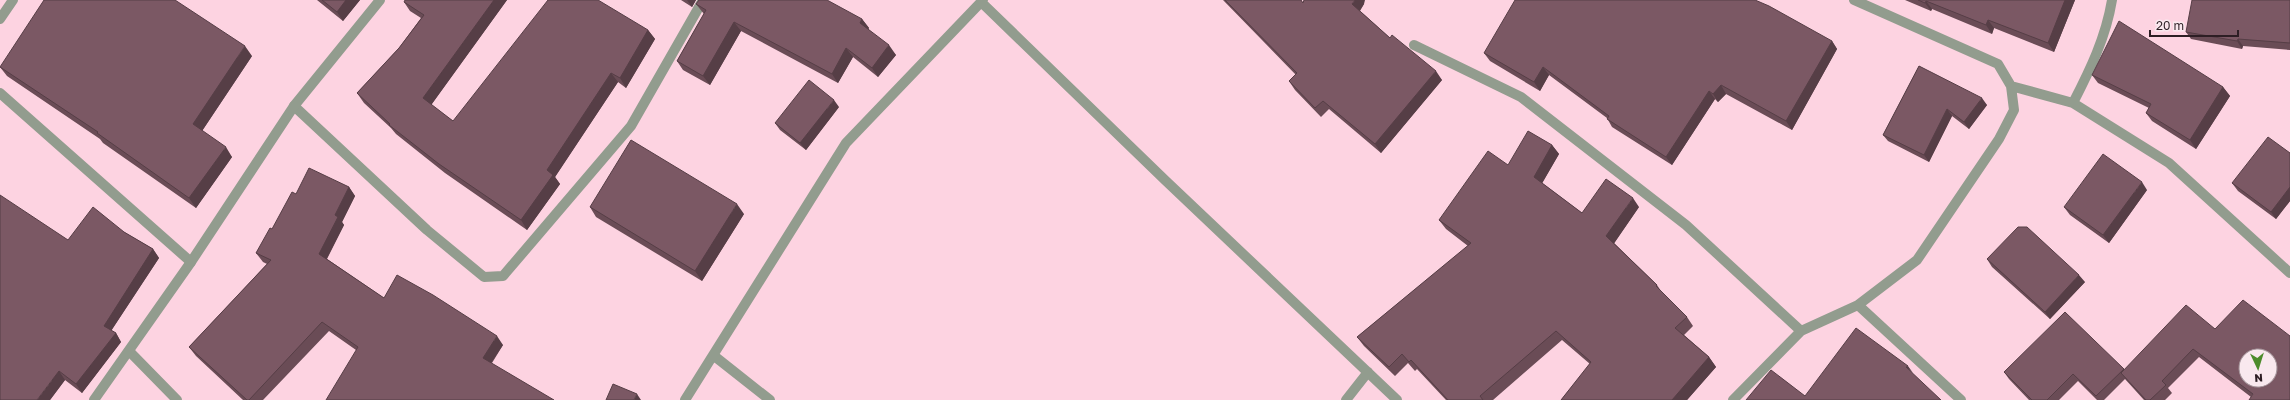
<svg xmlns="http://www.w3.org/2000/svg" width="2290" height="400" font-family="'Golos Text',sans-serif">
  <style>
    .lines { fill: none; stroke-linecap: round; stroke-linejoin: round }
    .minor { stroke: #929c8e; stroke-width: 10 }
    .tertiary { stroke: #929c8e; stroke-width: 10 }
    .wall { fill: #6a4c56 }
    .shaded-wall { fill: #563e46 }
    .building { fill: #7b5864; stroke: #563e46; fill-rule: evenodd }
  </style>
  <rect width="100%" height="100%" fill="#fdd3e1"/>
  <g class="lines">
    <!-- minor -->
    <path class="minor" d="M981,2L1166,181L1397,400
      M0,19L13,0
      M1414,45L1521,97L1686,225L1801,331
      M2011,86L2073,103L2169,163L2290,273
      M0,93L191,262
      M2073,103C2090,70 2106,37 2112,0
      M294,106L427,230L484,277L503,276L631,126L703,0
      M1858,305L1961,400
      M129,351L177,400
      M713,355L770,400
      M685,400L846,143L983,0
      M1346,400L1368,372
      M1733,400L1801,331L1858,305L1917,260L1999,139L2014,110L2011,86L1998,64L1854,0"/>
    <!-- tertiary -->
    <path class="tertiary" d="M94,400L191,262L294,106L380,0"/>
  </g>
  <!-- wall -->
  <path class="wall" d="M317,0H360L343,21Z
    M507,0L431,105L453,121L648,30L655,39L626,88L618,82L555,177L560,184L527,230L445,173L396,134L391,128L364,103L357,93L399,48L421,18L410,11L404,2Z
    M681,0H696L692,7Z
    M1223,0H1301L1303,3L1364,4L1360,11L1390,38L1442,80L1381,153L1329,109L1321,117L1295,90L1289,81L1296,75Z
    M1905,0H2075L2054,52L1994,28L1992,34L1932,9L1931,11Z
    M2290,0V50L2243,46L2242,49L2191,39L2186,32Z
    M696,4L862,19L869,28L868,29L896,55L878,77L853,57L838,83L741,31L710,85L683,70L677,61L704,14Z
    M1832,41L1837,49L1792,130L1726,94L1718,102L1715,99L1672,165L1612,127L1607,118L1549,75L1540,91L1490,61L1484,53Z
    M252,56L202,131L232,157L196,208L103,143L100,139L7,76L0,67Z
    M1919,66L1987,105L1969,129L1952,116L1929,162L1888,141L1883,135Z
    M2092,75L2223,87L2230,96L2196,149L2152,121L2146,113L2149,108L2098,83Z
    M839,107L806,150L780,130L775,123Z
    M1552,145L1559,154L1542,183L1582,213L1639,207L1614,243L1657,285L1663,294L1687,317L1693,326L1684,335L1709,357L1716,367L1687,400H1561L1590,364L1562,340L1493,400H1446L1417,369L1415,371L1408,363L1395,376L1364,346L1357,337L1468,246L1446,229L1439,220L1508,165Z
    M2290,153V201L2276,219L2238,191L2232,183Z
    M349,187L355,196L342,222L344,225L327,259L384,298L503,345L492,363L356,350L329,331L263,400H243L196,356L189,347L267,264L263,262L256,253L296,194Z
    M2147,190L2109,243L2070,215L2064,207Z
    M590,207L744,214L702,281L596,217Z
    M124,232L153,249L159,258L111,331L116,333L121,342L82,393L65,380L50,400L68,240Z
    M1987,259L2085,282L2050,319L1992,267Z
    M2215,329L2290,336L2251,397L2199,357L2168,388L2172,393L2165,400H2144L2125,379L2104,400H2097L2078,381L2059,400H2029L2009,379L2004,372L2124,369V370Z"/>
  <!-- shaded-wall -->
  <path class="shaded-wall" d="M346,0H360L343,21L337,12Z
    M494,0H507L429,108L423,98Z
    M687,0H696L692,7Z
    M1355,0H1365L1364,4L1358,13L1352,4Z
    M2065,0H2075L2054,52L2048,43Z
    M1926,1L1932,9L1931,11L1925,3Z
    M862,19L869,28L867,32L860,23Z
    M1988,20L1994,28L1992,34L1986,25Z
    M734,22L741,31L710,85L703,76Z
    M648,30L655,39L626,88L620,78Z
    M2238,39L2243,46L2242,49L2237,41Z
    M1832,41L1837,49L1792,130L1786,121Z
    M889,45L896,55L878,77L872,68Z
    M245,46L252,56L200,134L193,124Z
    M846,48L853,57L838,83L832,74Z
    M1543,67L1549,75L1540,91L1534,82Z
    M1436,71L1442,80L1381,153L1375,144Z
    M611,73L618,82L555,177L560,184L527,230L521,220L547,170Z
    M1721,85L1726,94L1718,102L1713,94Z
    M2223,87L2230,96L2196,149L2190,140Z
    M1709,91L1715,99L1672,165L1666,157Z
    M1982,98L1987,105L1969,129L1964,122Z
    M834,100L839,107L806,150L800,143Z
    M1947,109L1952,116L1929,162L1924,155Z
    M1552,145L1559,154L1540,187L1534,177Z
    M226,147L232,157L196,208L189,198Z
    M2142,182L2147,190L2109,243L2103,235Z
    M349,187L355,196L342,222L344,225L325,262L319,254L335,215Z
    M2290,187V201L2276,219L2271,212Z
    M1633,198L1639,207L1613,245L1606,236Z
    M737,204L744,214L702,281L695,271Z
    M153,249L159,258L109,334L104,326Z
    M2079,275L2085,282L2050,319L2045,312Z
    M116,333L121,342L82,393L76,384Z
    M497,336L503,345L489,366L483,358Z
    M1709,357L1716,367L1687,400H1672Z
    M1908,366L1913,373L1906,367Z
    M59,371L65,380L50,400H37Z
    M637,394L641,400H634Z"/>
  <!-- building -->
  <path class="building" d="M44,0H175L245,46L193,124L226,147L189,198L97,133L98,132L0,67Z
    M322,0H346L337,12Z
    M405,0H494L423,98L453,121L548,0H598L648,30L620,78L611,73L547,170L553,175L521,220L439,164L389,125L390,124L357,93L399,48L424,15L404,2Z
    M699,0H827L862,19L860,23L889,45L872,68L846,48L832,74L734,22L703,76L677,61L706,10L696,4Z
    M1225,0H1301L1303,3L1304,0H1355L1352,4L1390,38L1392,35L1436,71L1375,144L1323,101L1315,108L1289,81L1297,73Z
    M1515,0H1755L1769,6L1832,41L1786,121L1721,85L1713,94L1709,91L1666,157L1607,119L1609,116L1543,67L1534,82L1484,53Z
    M1918,0H2065L2048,43L1988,20L1986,25L1926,1L1925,3Z
    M2192,0H2290V43L2238,39L2237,41L2186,32Z
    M2119,21L2223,87L2190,140L2146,113L2151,104L2092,75Z
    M1919,66L1982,98L1964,122L1947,109L1924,155L1883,135Z
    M809,80L834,100L800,143L775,123Z
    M1528,131L1552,145L1534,177L1582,213L1606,179L1633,198L1606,236L1657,285L1656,286L1687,317L1675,328L1709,357L1672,400H1561L1591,362L1556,331L1480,396L1483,400H1448L1411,360L1409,362L1402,354L1389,367L1357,337L1471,243L1439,220L1488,151L1508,165Z
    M2268,137L2290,153V187L2271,212L2232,183Z
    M631,140L737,204L695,271L590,207Z
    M2103,154L2142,182L2103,235L2064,207Z
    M309,168L349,187L335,215L338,217L319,254L384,298L397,275L433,295L497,336L483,358L554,400H326L358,347L322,322L249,400H247L189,347L271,260L256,253L270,228L272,229L292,192L296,194Z
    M0,195L68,240L93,207L124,232L153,249L104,326L116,333L76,384L59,371L37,400H0Z
    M2018,227H2027L2079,275L2045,312L1987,259Z
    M2243,300L2290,336V400H2249L2253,394L2193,349L2162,381L2166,385L2150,400H2146L2121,373L2186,305L2215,329ZM2246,356H2270V380H2246Z
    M2065,312L2124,369L2096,396L2073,374L2047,400H2032L2004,372Z
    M1856,328L1908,366L1906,367L1941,400H1746L1771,370L1805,396Z
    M613,384L637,394L634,400H606Z"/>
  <!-- north arrow -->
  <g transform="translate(2258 368) rotate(176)"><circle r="19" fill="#f9e8ee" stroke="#a7979d"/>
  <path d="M0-3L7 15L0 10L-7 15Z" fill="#4c8b2b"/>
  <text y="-6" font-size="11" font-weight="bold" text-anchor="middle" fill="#2d1e24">N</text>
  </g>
  <!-- scale -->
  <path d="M2150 30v6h88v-6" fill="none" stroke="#2d1e24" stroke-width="2"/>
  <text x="2156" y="30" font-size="12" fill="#2d1e24" stroke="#f9e8ee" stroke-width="3" paint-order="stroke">20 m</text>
</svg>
